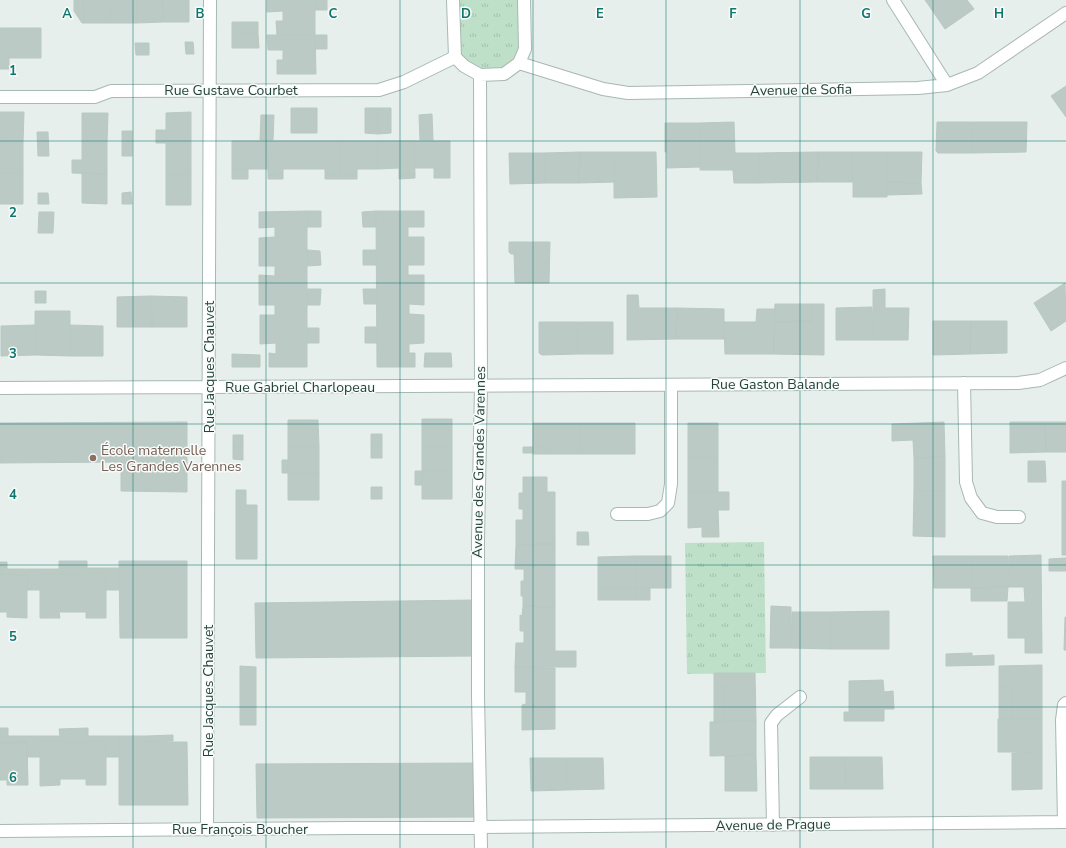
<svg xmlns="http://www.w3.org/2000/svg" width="1066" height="848" font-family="'Nunito Sans',sans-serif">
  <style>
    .grass { fill: url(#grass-tufts) }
    .building { fill: #bbcac4; stroke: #b8c9c2 }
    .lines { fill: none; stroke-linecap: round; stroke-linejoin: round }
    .minor-casing { stroke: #a8b8b2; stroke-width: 14 }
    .minor { stroke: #fff; stroke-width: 12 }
    .grid { fill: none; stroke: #0f766e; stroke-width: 1; stroke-opacity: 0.55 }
    .education-dot { fill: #8d6e63; stroke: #f7fbf9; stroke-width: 1.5 }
    .labels { text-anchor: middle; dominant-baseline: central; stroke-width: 3; stroke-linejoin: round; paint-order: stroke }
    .street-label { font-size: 14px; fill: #24423a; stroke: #f7fbf9 }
    .education-label { font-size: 14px; fill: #785e54; stroke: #f7fbf9; text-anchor: start }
    .grid-label { font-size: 13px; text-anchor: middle; font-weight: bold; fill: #0f766e; stroke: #f7fbf9; stroke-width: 3; stroke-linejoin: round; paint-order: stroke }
  </style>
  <defs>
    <pattern id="grass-tufts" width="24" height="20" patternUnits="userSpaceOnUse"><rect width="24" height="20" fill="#bfe0c8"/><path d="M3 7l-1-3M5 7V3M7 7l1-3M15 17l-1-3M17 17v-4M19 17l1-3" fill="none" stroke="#a4c1ad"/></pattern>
  </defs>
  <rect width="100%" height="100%" fill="#e6efeb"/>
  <!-- grass -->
  <path class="grass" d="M453,0H524L519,63L480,75L455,57Z
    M764,542L766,673L687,674L685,543Z"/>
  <!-- building -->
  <path class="building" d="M74,0H83L84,23H82L74,11Z
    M83,0H110V23H84Z
    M110,0H137V23H110Z
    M137,0H162L163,22L137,23Z
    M162,0H189V22H163Z
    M267,0H315V35H277L276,21H283V11L267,12Z
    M315,0H327V10H315Z
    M925,0H967L974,9L945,29Z
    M232,22H258V34H232Z
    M0,28H41V58H9V69H0Z
    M232,34H258L259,48H232Z
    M267,35H315L316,74H277V60H283V50H268Z
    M315,35H327V49H315Z
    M185,42H193L194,54H186Z
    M135,43H149V55H136Z
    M1066,86V117L1051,96Z
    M291,108H304V133H291Z
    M304,108H317V133H304Z
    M365,108H378V134L365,133Z
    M378,108H391V133L378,134Z
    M0,112H24L23,143H0Z
    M191,112V143H156V130H166V113Z
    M82,113H108L107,143H82Z
    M432,114L433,140H420L419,115Z
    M261,115H274L273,140H260Z
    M734,122L735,153H759V183H734L733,170H700V123Z
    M937,122H971V153H938L936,151Z
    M971,122H1027L1026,152L971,153Z
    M665,123H700V167L667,168V152H665Z
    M122,131H132V156H122Z
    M37,132H48L49,156H38Z
    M232,141H267L268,169H232Z
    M267,141H304V169H283V174L268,175Z
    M304,141H341V174H325V169H304Z
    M341,141H378V169H357V174H341Z
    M378,141H414L415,174H399V168L378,169Z
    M414,141H450V168H414Z
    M0,143H23V173H0Z
    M82,143H107V174L72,173V160H82Z
    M166,143H191V174H166Z
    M580,152H614V182L579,183Z
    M580,152L579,183H545V153Z
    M614,152H656L657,197L614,198Z
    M818,152H853V182H817Z
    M818,152L817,182L759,183V153Z
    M853,152H887V197H853Z
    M887,152H922L921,183L887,182Z
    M509,153H545V183L510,184Z
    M434,168H450V178H434Z
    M232,169H248V179H232Z
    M0,173H23V204H0Z
    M82,173L107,174V204L82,203Z
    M166,174H191V205H166Z
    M283,174V179H268V175Z
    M325,174H341V179H325Z
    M341,174H357V179H341Z
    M399,174H415V178L399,179Z
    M887,182L921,183L922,194L886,195Z
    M131,192L132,204H122V193Z
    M38,193H48L49,204H38Z
    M307,211H321V227H307Z
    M307,211V367H269V353L276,354V343L260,344V315H275V305H259V275L275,276V266H259V238L275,237V227L259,228V212Z
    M376,211V227H363L362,212Z
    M376,211H424V227H408V237H424V265H408V275H424V305L409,304V314L424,315V343L409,344V353H415V367H377Z
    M39,212H54L53,233H38Z
    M509,242H550L549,283H515L514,254H511L509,252Z
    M307,250L320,251L321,265L307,266Z
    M363,250H376L377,265H363Z
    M1065,283L1066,321L1051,331L1034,303Z
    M307,289H321L320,305H307Z
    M363,289H377V304H364Z
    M885,289V308H909L908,340H873V290Z
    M35,291H46V303H35Z
    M627,295H638L639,308H677L676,339L627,340Z
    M151,296L187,297V327H152Z
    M151,296L152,327H117V297Z
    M775,304H811V321L774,322Z
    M811,304H824V355L774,354V322L811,321Z
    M872,307L873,340H836V308Z
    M677,308L724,309V339H676Z
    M757,309H775L774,354H725L724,322H756Z
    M35,311H70V356L35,355Z
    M933,321H971L970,354L933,355Z
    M971,321H1007V353L970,354Z
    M539,322H578V354L542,355L539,353Z
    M578,322H613V354H578Z
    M35,325V355L1,356V326Z
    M70,325L103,326V356H70Z
    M365,327H377V343H365Z
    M307,328H319V343H307Z
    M425,353H451L452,367H424Z
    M232,354L260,355V367H232Z
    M422,419H452V446H422Z
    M288,420H318L319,447H288Z
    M187,422V492L121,491V462L0,463V423Z
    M944,422L945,457L914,458L913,440L892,441V424Z
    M1010,422H1045L1046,452L1010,453Z
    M1045,422H1066V452H1046Z
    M533,423H581V454H546V447H533Z
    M581,423H635V454H581Z
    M718,423V457H688V423Z
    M371,434H382V446H371Z
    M233,435H243V447H233Z
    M371,446H382V458H371Z
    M422,446H452V471H422Z
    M233,447H243V460L233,459Z
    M288,447H319V473H288Z
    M523,447H533V453H523Z
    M533,447H546V454H533Z
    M688,457H718V492H688Z
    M945,457V491H914V458Z
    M282,460H289L288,473H282Z
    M1028,461H1045L1046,482H1028Z
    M415,471H422V485H415Z
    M422,471H452V499H422Z
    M288,473H319V500H288Z
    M523,477H547V492H555V544L516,545V520H523V509H519V493H523Z
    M1062,481H1066V517H1062Z
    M371,487H382V499H371Z
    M236,490H246V505H257V559H236Z
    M914,491H945V537L913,536Z
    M688,492H729V510H718L719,537H702V527L688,528Z
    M1062,517H1066V555H1062Z
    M577,532H588L589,545H577Z
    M555,544V607L523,606V596H521V581H524V569H515L516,545Z
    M1041,555L1042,653H1025V638H1008V602H1025L1024,587H1008L1009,556Z
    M635,556H671V588H635Z
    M635,556V588H598V557Z
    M933,556H971V588H934Z
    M971,556H1008V587L971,588Z
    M1066,558V571H1049V559Z
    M59,561H87V568H119V590H106V574H40V590H27V575L0,574V562H7V569H59Z
    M119,561H187V638H120Z
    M0,574L27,575V618L7,617V612H0Z
    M40,574H106V618H86V612H59L60,618H40Z
    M1008,587L1007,601H971V588Z
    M598,588H635V600H598Z
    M635,588H650V600H635Z
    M474,600L475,656L256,658L255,603Z
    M523,606L555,607V651H576V667H515L516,643H524V631H520V615L522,616Z
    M771,606L791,607V648H770Z
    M889,611V649H830V612Z
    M792,612H830V649L791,648Z
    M1065,617H1066V650H1064Z
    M972,653V656L994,655V665L946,666V654Z
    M1042,665V719H1011V686H999V666Z
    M240,666L256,667V725H240Z
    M515,667L555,668V729L522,730V705L526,704V692H515Z
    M714,673H755L756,721H725V687H714Z
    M883,680L884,692L893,691L894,709H884V721H844V712H849V681Z
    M999,686H1011V719H999Z
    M714,687H725V721L714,722Z
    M998,719H1042V752H998Z
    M756,721V755L710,756V722Z
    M0,728H8V736H60L59,729L88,728V736H119V757H106V742H40V757H27V742L0,743Z
    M173,735V741L146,742V736Z
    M119,736H146V742H187L188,805H119Z
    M27,742L28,785H7V780H0V743Z
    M40,742H106V785H86V779H60V785L40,786Z
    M1042,752V789L1012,790V753Z
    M756,755L757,791H725V756Z
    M810,757H845L846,789H810Z
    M845,757H882L883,789H846Z
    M530,758H566V790L531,791Z
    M566,758H603L604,789L566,790Z
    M476,763V817L257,818L256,764Z"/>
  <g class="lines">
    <!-- minor casing -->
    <g class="minor-casing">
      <path id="minor" d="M453,0L455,57L464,66L480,75L504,74L519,63L525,49L524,0
        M893,0L947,85
        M519,63L603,89L628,93L918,88L947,85L978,73L1066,13
        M480,75L481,386L478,539V696L481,848
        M0,97H95L111,91L379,90L404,82L455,57
        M964,383L966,482L971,498L982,513L997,517H1019
        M0,388L1018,383L1040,380L1066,368
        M617,514H648L660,511L668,503L671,484V385
        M1064,822L1062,720L1064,705L1066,703
        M773,825L771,723L777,715L800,697
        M207,830L210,0
        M0,831L1066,822"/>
    </g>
    <!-- minor -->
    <use href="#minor" class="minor"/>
  </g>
  <!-- grid -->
  <path class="grid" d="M133,0V848M266,0V848M400,0V848M533,0V848M666,0V848M800,0V848M933,0V848M0,141H1066M0,283H1066M0,424H1066M0,565H1066M0,707H1066"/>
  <!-- markers -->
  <circle class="education-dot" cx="93" cy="458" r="4"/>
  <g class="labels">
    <!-- street labels -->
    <g class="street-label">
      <text x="231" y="90">Rue Gustave Courbet</text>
      <text transform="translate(801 90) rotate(-1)">Avenue de Sofia</text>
      <text transform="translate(209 367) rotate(-90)">Rue Jacques Chauvet</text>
      <text x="775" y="384">Rue Gaston Balande</text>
      <text x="300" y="387">Rue Gabriel Charlopeau</text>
      <text transform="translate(479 462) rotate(-89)">Avenue des Grandes Varennes</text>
      <text transform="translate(208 691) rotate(-90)">Rue Jacques Chauvet</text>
      <text transform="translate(773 825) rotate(-1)">Avenue de Prague</text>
      <text x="240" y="829">Rue François Boucher</text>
    </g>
    <!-- education labels -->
    <g class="education-label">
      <text x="101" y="450">École maternelle<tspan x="101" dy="16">Les Grandes Varennes</tspan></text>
    </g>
  </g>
  <g class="grid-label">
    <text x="67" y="18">A</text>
    <text x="200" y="18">B</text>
    <text x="333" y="18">C</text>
    <text x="466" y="18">D</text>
    <text x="600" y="18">E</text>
    <text x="733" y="18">F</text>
    <text x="866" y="18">G</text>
    <text x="999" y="18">H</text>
    <text x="13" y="75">1</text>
    <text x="13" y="217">2</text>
    <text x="13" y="358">3</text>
    <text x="13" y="499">4</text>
    <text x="13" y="641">5</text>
    <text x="13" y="782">6</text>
  </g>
</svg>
